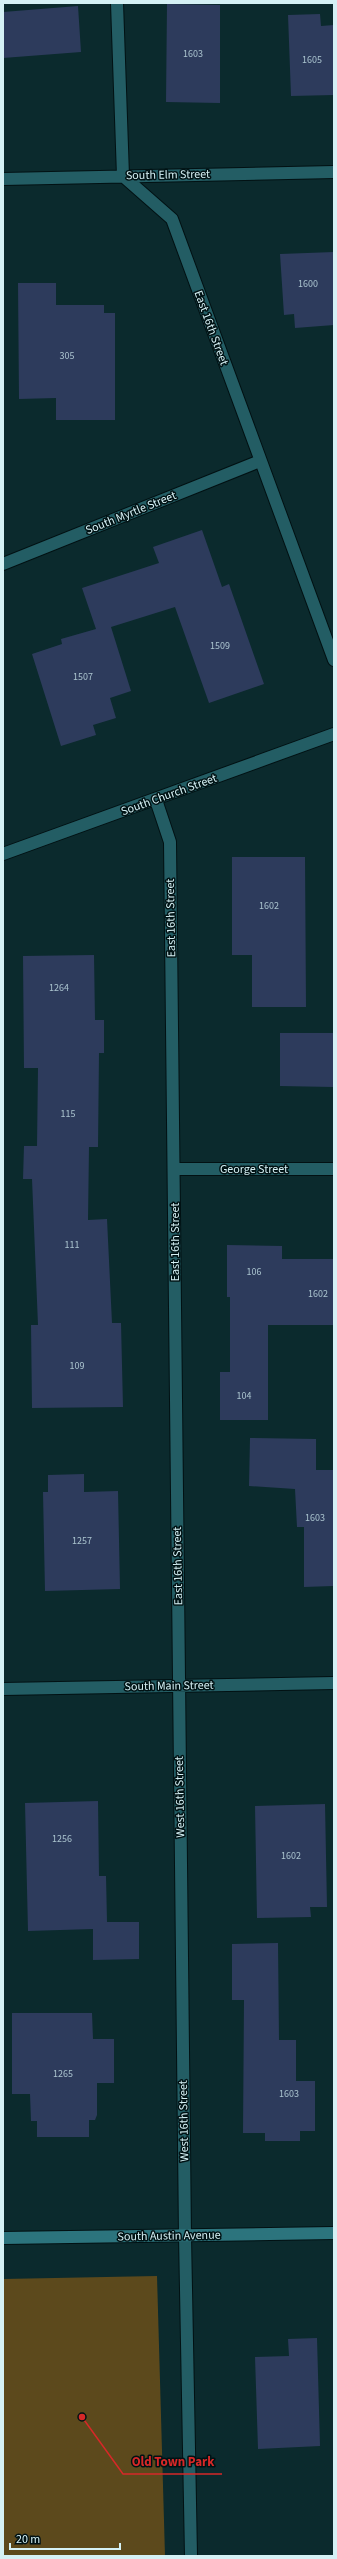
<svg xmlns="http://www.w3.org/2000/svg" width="337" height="2559" font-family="'Source Sans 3',sans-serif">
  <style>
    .green { fill: #5c491c }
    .building { fill: #2d3b5c }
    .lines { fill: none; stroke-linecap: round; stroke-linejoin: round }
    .minor-casing { stroke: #021113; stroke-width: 14 }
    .secondary-casing { stroke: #021113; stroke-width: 14 }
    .minor { stroke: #235d64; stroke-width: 12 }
    .secondary { stroke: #2c747d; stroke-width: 12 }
    .labels { text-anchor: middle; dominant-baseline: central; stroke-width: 3; stroke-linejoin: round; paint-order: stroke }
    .number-label { font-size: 10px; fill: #abc4cf }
    .street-label { font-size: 12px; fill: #d5f1f5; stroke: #001214 }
    .leader { fill: none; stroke: #d62828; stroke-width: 1.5 }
    .callout-dot { fill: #d62828; stroke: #001214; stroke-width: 1.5 }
    .callout-label { font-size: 13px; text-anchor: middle; font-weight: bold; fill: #d62828; stroke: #001214; stroke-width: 3; stroke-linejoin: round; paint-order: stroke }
  </style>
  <rect width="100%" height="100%" fill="#0b2a2d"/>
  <!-- green -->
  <path class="green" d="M157,2276L165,2556H3V2279Z"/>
  <!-- building -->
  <path class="building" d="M167,4L220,5V103L166,102Z
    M78,6L81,52L3,58V12Z
    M320,14L321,26L334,25V95L291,96L288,15Z
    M334,252V325L295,328L294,314L284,315L280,254Z
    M18,283H56V305H104V313H115V420H56V398L19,399Z
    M202,530L222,587L229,584L264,684L209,703L175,607L111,627L131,691L110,698L116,718L93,725L96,735L61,746L32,654L62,644L61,639L96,629L82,588L159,563L153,547Z
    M232,857H305L306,1007H252V955H232Z
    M94,955L95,1020H104V1053H99L98,1147H89L88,1220L107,1219L112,1323H121L123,1407L32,1408L31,1325H38L32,1179H23L24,1146H37L38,1068H24L23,956Z
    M280,1033H333V1087L280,1086Z
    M227,1245L282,1246V1259H334V1325H268V1420H220V1372H230V1297H227Z
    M250,1438L316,1439V1470H334L333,1586L304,1587V1527H297L295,1489L249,1486Z
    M84,1474V1492L118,1491L120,1589L45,1591L43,1492H48V1475Z
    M98,1801L99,1876H106L107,1922H139V1959L93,1960V1929L28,1931L25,1803Z
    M325,1804L327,1907H310L311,1917L257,1918L255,1806Z
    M278,1943L279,2040H296V2081H315V2131H300V2141H265V2133H243L244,2000H232V1944Z
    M12,2013H92L93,2039H114V2083H97V2115L95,2120H89V2137H37V2121H31L30,2094H12Z
    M317,2338L320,2446L258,2449L255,2357L289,2356L288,2339Z"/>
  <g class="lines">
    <!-- minor casing -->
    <g class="minor-casing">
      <path id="minor" d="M117,3L123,176L172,219L334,660
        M3,179L334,172
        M3,564L260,461
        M156,800L170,842L185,2236L191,2556
        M3,854L334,734
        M174,1169H334
        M3,1689L334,1683"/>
    </g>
    <!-- secondary casing -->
    <g class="secondary-casing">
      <path id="secondary" d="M3,2238L334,2233"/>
    </g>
    <!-- minor -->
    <use href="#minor" class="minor"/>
    <!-- secondary -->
    <use href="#secondary" class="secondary"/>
  </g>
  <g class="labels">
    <!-- number labels -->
    <g class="number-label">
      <text x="193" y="54">1603</text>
      <text x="312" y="60">1605</text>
      <text x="308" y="284">1600</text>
      <text x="67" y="356">305</text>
      <text x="220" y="646">1509</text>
      <text x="83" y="677">1507</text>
      <text x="269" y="906">1602</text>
      <text x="59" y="988">1264</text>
      <text x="68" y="1114">115</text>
      <text x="72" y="1245">111</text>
      <text x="254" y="1272">106</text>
      <text x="318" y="1294">1602</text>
      <text x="77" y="1366">109</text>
      <text x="244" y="1396">104</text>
      <text x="315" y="1518">1603</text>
      <text x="82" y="1541">1257</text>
      <text x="62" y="1839">1256</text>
      <text x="291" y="1856">1602</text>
      <text x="63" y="2074">1265</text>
      <text x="289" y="2094">1603</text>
    </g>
    <!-- street labels -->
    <g class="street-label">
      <text transform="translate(168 175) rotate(-1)">South Elm Street</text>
      <text transform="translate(211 328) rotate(70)">East 16th Street</text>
      <text transform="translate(131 513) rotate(-22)">South Myrtle Street</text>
      <text transform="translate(169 795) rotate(-20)">South Church Street</text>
      <text transform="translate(171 918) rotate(-91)">East 16th Street</text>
      <text x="254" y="1169">George Street</text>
      <text transform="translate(175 1242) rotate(-90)">East 16th Street</text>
      <text transform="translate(178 1566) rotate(-91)">East 16th Street</text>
      <text transform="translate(169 1686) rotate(-1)">South Main Street</text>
      <text transform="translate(180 1797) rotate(-91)">West 16th Street</text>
      <text transform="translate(184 2121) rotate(-91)">West 16th Street</text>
      <text transform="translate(169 2236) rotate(-1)">South Austin Avenue</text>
    </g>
  </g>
  <!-- callouts -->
  <path class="leader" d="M82 2417L123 2474H222"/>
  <circle class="callout-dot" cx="82" cy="2417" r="4"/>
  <g class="callout-label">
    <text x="173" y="2466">Old Town Park</text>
  </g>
  <!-- border -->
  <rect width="337" height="2559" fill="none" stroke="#d5f1f5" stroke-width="8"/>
  <!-- scale -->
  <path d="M10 2543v6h110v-6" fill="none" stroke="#d5f1f5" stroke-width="2"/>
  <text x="16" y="2543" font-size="12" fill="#d5f1f5" stroke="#001214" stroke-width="3" paint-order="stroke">20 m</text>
</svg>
